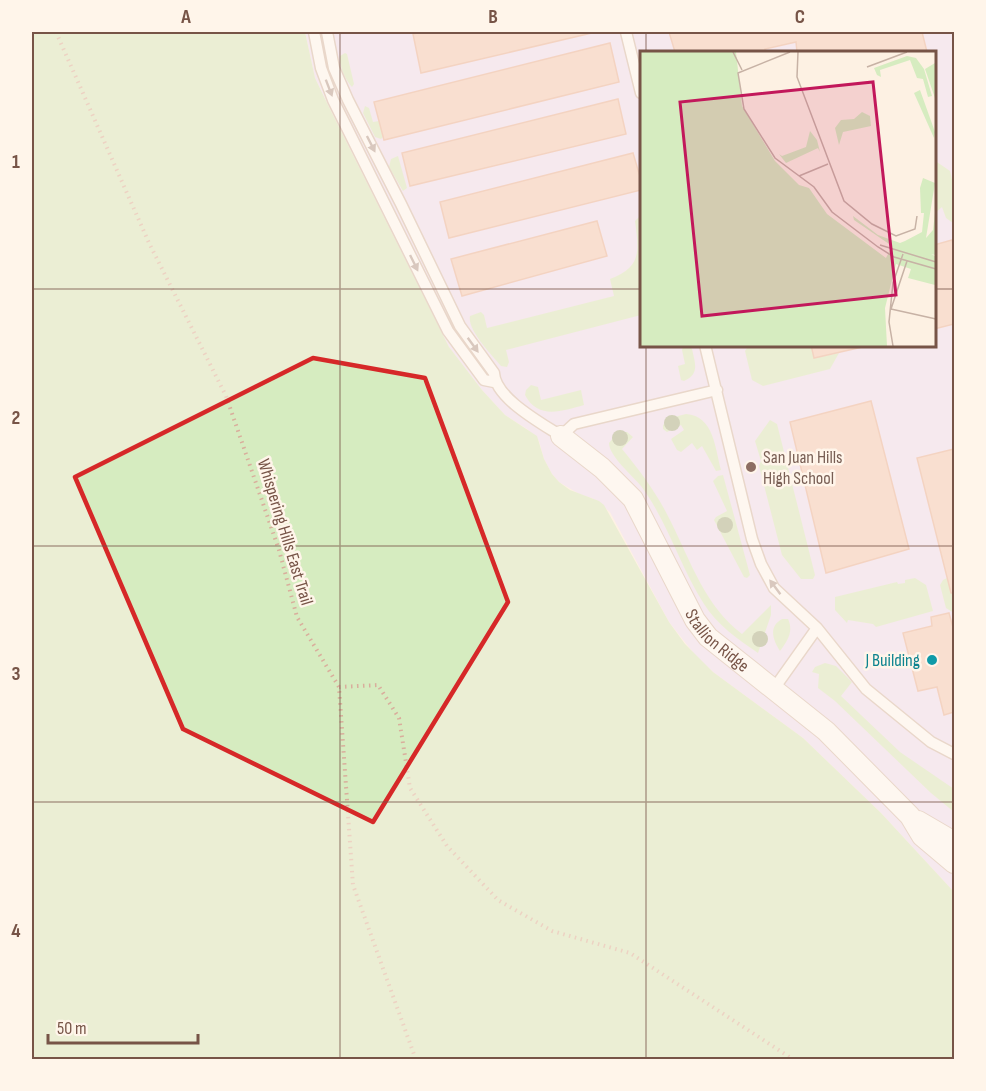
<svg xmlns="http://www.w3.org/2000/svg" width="986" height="1091" font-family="'Sofia Sans Condensed',sans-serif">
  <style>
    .education { fill: #eedffa; fill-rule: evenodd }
    .green { fill: #d6ecc0 }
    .building { fill: #f4cbb9; stroke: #e8b098; stroke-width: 1.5 }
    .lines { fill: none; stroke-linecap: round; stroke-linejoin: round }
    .lane-casing { stroke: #d1b9ab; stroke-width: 13 }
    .street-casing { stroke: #d1b9ab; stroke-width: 22 }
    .path { stroke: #d9ae9c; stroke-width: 4; stroke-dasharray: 1.5 4.5; stroke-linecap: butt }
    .lane { stroke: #fff; stroke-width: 10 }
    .street { stroke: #fff; stroke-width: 20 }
    .tree { fill: #9fae87 }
    .oneway { fill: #ad9891 }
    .marked { fill: none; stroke: #d62828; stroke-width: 4.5; stroke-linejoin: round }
    .grid { fill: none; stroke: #775447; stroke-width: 1.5; stroke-opacity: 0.55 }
    .education-dot { fill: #8d6e63; stroke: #fff5ea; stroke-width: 2 }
    .culture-dot { fill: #0f9aa8; stroke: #fff5ea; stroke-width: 2 }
    .labels { text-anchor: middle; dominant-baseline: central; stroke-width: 5; stroke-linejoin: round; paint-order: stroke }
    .education-label { font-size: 18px; fill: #785e54; stroke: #fff5ea; text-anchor: start }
    .street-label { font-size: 18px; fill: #775447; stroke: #fff5ea }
    .culture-label { font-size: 18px; fill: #0d838f; stroke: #fff5ea; text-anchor: end }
    .inset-road { fill: none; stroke: #c7b2a5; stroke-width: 1.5 }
    .view { fill: #c2185b; fill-opacity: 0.15; stroke: #c2185b; stroke-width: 3 }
    .inset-edge { fill: none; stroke: #775447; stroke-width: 3 }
    .neatline { fill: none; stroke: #775447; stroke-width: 2 }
    .grid-label { font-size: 20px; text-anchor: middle; font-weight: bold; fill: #775447 }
  </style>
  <rect width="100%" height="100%" fill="#fdf1e3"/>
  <!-- education -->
  <path class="education" d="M305,32H954V892L881,813L803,738L713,672L696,656L669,622L610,512L592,498L581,495L559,482L552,474L544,459L539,441L527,429L505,415L482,390L449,347L328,105L315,78ZM641,52H934V345H641Z"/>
  <!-- green -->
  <path class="green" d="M32,32H305L315,78L328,105L449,347L482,390L505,415L537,436L544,459L552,474L559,482L570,490L599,501L604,505L669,622L685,644L713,672L803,738L881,813L954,892V1059H32Z
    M345,53L347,54L354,84L352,87C345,80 339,66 340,56Z
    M365,106L369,108L373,122L379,121L383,137L381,139L375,137L363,113Z
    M398,156L407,188L403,191L389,167L391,159Z
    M934,160L950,171L954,188L953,223L946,218L942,207L934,214Z
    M641,215V315L506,350L509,362L507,367L501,366C492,355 467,330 470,316L481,312L484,315L487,328L614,296L610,279C642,267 639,251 635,221Z
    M749,345H771L772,347L811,345L815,358L839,353L830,369L763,386L752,380L745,351Z
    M689,346L692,349C695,363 700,374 684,381L681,380L678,366L685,364L682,350L683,347Z
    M531,385L538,387L541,400L581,390L584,405C562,411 538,420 525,395L526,390Z
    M686,414C714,416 715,448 721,470L716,471L702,446L697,450L692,443L681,452L677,450L671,439L684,430L681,425L667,432L663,429V425L674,417Z
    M770,420L777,424L815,575L813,579H801L782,555L759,466L761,461L755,441Z
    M618,432H627L633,437L622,449C641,472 658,495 671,522C691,562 705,606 742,634L771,605V615L758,653C738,639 717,625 704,604C680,567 668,522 641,486C633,476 609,456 609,443Z
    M723,475L750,575L747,578L744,577L714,520L716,517L727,511L713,481L718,476Z
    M915,578L926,585L933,611L876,627L873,624L848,620L847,623L835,610V597L897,582L898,584L905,583V580Z
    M947,578L951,593H954V613L946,608L940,585L943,580Z
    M782,619H788C794,632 787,641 780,651C773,640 768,627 782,619Z
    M825,663L836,666L852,682L841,696L900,752L954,789V812L931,793L835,701L818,688L819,674L812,672L815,667Z"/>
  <!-- building -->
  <path class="building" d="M423,32H596L421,73L413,34Z
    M669,32H922L927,52H797L796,42L765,49L766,52H675Z
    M610,43L619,82L384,140L374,102Z
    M618,99L626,134L410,186L402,153Z
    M633,153L641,180V190L449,238L440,202Z
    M597,221L607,256L462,296L451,259Z
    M952,240L954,248V324L934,329V245Z
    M811,345H871L814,358Z
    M871,401L909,549L826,573L790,422Z
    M954,449V593H951L917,458Z
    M949,613L954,631V712L944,715L937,687L918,691L903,633L932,626L931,617Z"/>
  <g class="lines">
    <!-- lane casing -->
    <g class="lane-casing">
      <path id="lane" d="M314,32L321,68L333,100L448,331L484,380L494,382
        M327,32L334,68L348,100L401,204L460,326L494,373C495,398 541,423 561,436L574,424L717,390
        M626,32L641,93
        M705,345L752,539L761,564L774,588L817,628L866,689L931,742L954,754
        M773,690L817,628"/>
    </g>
    <!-- street casing -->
    <g class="street-casing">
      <g id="street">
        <path id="s1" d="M561,436L602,468L633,499L695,620L708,637L826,731L910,816L922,836L954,863"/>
        <path d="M918,821L954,842"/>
      </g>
    </g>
    <!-- path -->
    <path class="path" d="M56,32L149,243L226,396L279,550L297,617L339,687L353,885L416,1060
      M339,687L378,685L399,718L410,788L447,846L498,900L552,931L630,953L794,1060"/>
    <!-- lane -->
    <use href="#lane" class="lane"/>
    <!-- street -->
    <use href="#street" class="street"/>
  </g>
  <!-- trees -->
  <g class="tree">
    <circle cx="672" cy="423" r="8"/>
    <circle cx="620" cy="438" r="8"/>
    <circle cx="725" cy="525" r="8"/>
    <circle cx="760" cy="639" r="8"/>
  </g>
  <!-- one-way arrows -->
  <defs><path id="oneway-solid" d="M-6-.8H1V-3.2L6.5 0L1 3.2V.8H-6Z" transform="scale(1.5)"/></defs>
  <g class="oneway">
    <use href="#oneway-solid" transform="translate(329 88) rotate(69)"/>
    <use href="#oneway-solid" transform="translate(371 144) rotate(63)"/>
    <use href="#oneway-solid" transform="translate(414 263) rotate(64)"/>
    <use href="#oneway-solid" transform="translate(473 345) rotate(54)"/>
    <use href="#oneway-solid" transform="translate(775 587) rotate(-127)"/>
  </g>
  <!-- marked area -->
  <path d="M0 0H986V1091H0ZM313,358L425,378L508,602L373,822L183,729L75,477Z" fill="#fdf1e3" fill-opacity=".55" fill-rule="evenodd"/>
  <path class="marked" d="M313,358L425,378L508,602L373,822L183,729L75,477Z"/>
  <!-- grid -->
  <path class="grid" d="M340,32V1060M646,32V52M32,289H641M934,289H954M646,345V1060M32,546H954M32,802H954"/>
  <!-- markers -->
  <circle class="education-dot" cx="751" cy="467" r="6"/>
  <circle class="culture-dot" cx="932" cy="660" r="6"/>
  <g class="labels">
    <!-- education labels -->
    <g class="education-label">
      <text x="763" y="457">San Juan Hills<tspan x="763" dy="21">High School</tspan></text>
    </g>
    <!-- street labels -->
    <g class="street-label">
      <text transform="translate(285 532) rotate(73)">Whispering Hills East Trail</text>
      <text stroke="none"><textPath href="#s1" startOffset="262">Stallion Ridge</textPath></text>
    </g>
    <!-- culture labels -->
    <g class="culture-label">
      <text x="920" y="660">J Building</text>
    </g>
  </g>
  <!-- overview -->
  <g transform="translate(640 51)">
    <rect width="296" height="296" fill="#fdf1e3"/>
    <path d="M0,1H96L102,55L135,110L159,134L169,137L187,163L246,207L252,195L214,169L213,165L238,184L260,192L265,190L282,181L284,162H281L280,137L283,127L295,132L286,187L293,179L295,162V204L291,203L295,205V234L268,227L271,218L256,213L245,257L247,295H0ZM267,5L276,7L284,18L292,45L288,46L283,28L277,27L270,9L240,19L241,26L237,24L234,17ZM295,12H296L295,47L285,18ZM280,39L295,81L294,87L274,42ZM222,61L230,65L231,75L203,81L199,94L195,77L201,69L214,68ZM170,80L177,89L180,101L178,97L146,112L139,103L142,105L166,96Z" fill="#d6ecc0"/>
    <path class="inset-road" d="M93,1L102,19M150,1L98,22L104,58L135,107L174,136L192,161L238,196L254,206L296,218M158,1L157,26L204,150L232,173L256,185L275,178L277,165M227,16L267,1M159,125L188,113M240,194L296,211M251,258L267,210M251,258L296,268M253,295L249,271L253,232L263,203"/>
    <path class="view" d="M233,31L256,244L62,265L40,51Z"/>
    <rect width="296" height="296" class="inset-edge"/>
  </g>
  <!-- border -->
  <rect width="986" height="1091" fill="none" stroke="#fff5ea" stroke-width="66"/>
  <!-- scale -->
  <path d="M48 1034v9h150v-9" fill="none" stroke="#775447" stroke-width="3"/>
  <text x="57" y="1034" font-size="18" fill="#775447" stroke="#fff5ea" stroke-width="4.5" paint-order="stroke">50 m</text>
  <rect x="33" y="33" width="920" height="1025" class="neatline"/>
  <g class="grid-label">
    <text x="186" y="23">A</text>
    <text x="493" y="23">B</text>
    <text x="800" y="23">C</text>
    <text x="16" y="168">1</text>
    <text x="16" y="424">2</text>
    <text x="16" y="680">3</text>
    <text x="16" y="937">4</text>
  </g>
</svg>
